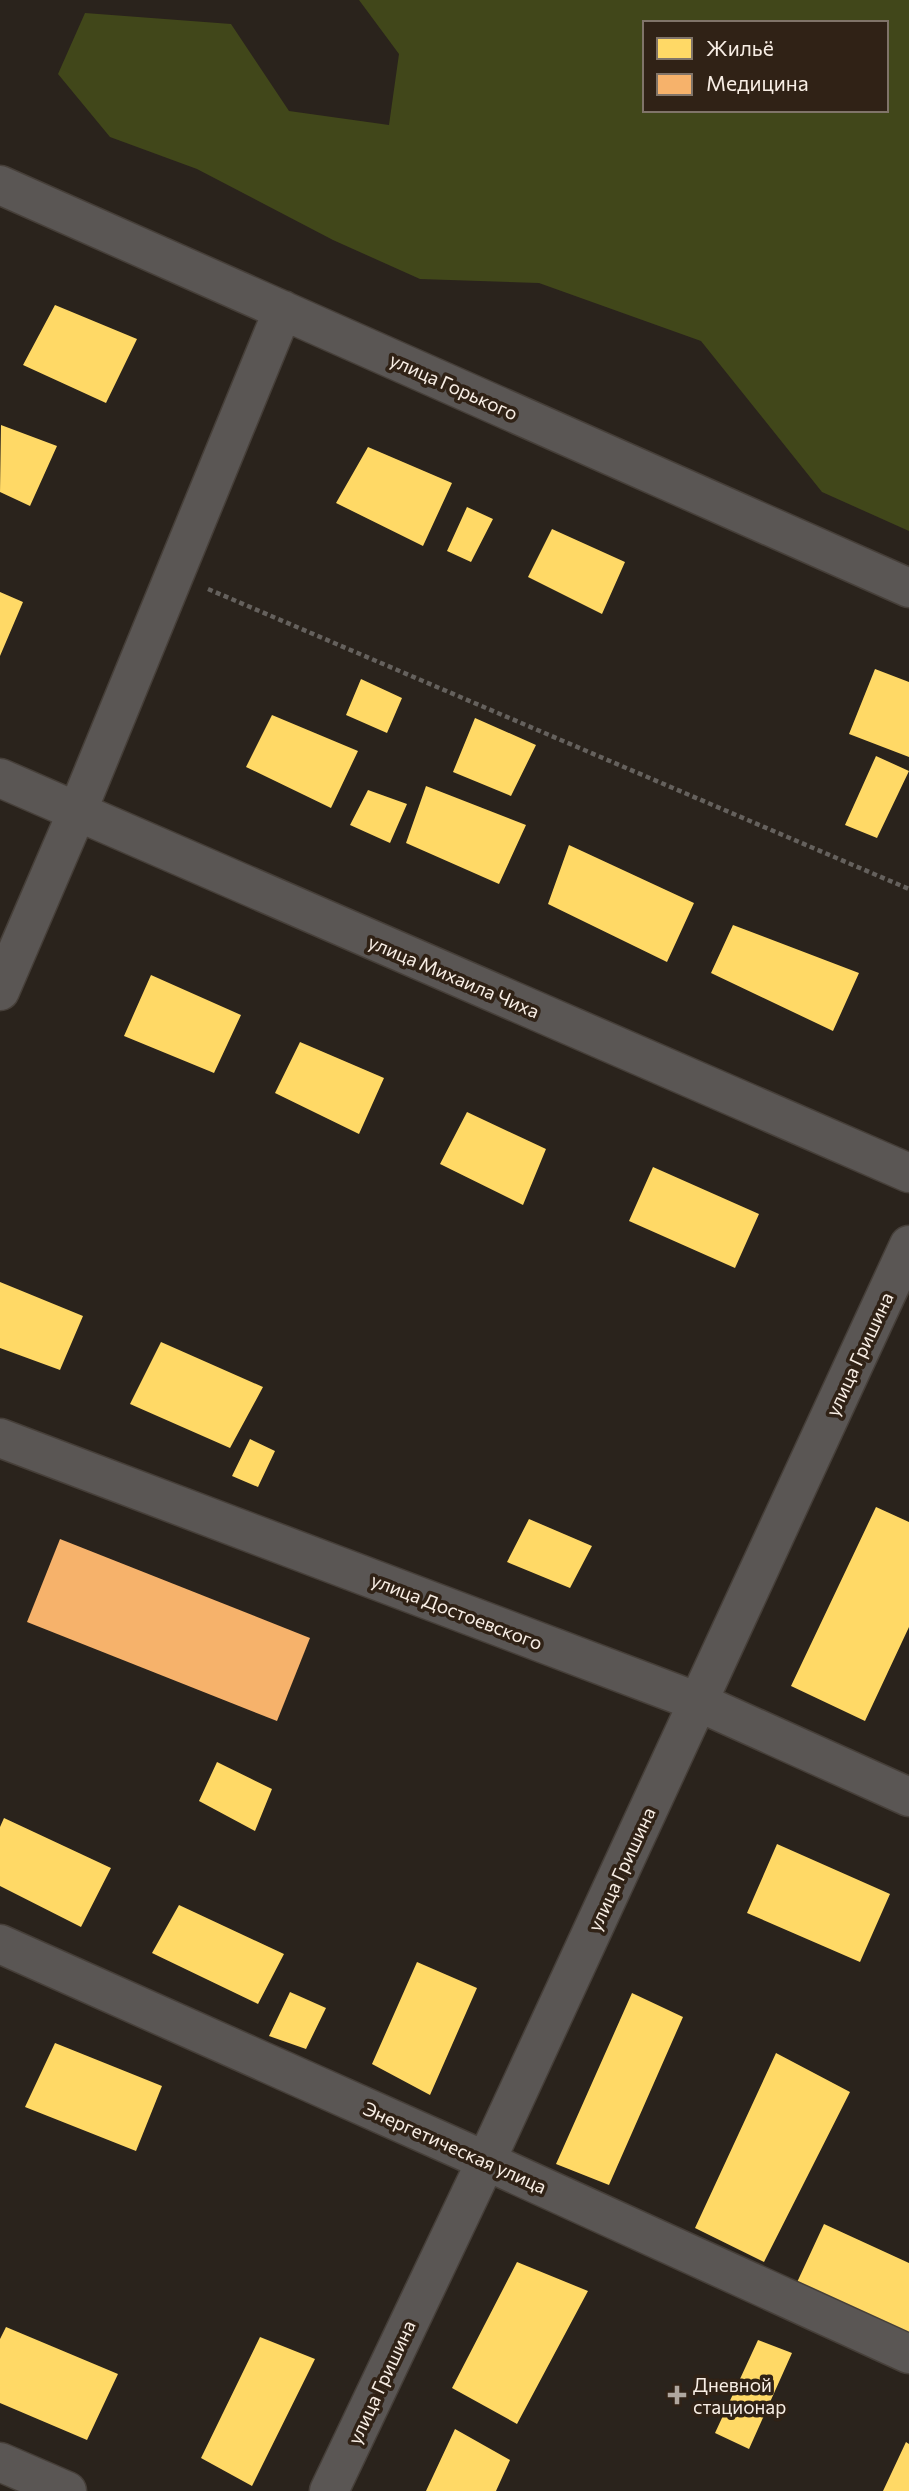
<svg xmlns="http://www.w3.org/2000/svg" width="909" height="2491" font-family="Commissioner,sans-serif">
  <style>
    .green { fill: #41471a; fill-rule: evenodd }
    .homes { fill: #ffd966 }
    .health { fill: #f6b26b }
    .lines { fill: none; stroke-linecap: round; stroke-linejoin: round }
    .minor-casing { stroke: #463f39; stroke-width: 41 }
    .path { stroke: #65615d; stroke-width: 4.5; stroke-dasharray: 5 3.5; stroke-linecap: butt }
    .minor { stroke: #5a5654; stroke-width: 38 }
    .poi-dot { fill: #b0a79f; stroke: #302216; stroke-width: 2.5 }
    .labels { text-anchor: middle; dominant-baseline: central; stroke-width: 7; stroke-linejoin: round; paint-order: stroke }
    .street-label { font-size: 19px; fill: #f8eee5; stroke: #302216 }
    .poi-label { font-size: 19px; fill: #f8eee5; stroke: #302216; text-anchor: start }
  </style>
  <rect width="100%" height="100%" fill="#2a231c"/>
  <!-- green -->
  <path class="green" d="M359,0H909V531L822,492L701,341L539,283L420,279L333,240L197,169L110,137L58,74L85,13L231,24L289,111L389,125L399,54ZM645,23H886V110H645Z"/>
  <!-- homes -->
  <path class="homes" d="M55,305L137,339L106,403L23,365Z
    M1,425L57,446L30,506L0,492Z
    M368,447L452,483L423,546L336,503Z
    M467,507L493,519L471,562L447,551Z
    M552,529L625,562L602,614L528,577Z
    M0,592L23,602L0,656Z
    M875,669L909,682V757L849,734Z
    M361,679L402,698L387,733L346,715Z
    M272,715L358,751L331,808L246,767Z
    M475,718L536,745L511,796L453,772Z
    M876,756L909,771L877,838L845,825Z
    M426,786L526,825L499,884L406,843Z
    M368,790L407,804L390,843L350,825Z
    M569,845L694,903L667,962L548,904Z
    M733,925L859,973L833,1031L711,973Z
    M151,975L241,1015L214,1073L124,1036Z
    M300,1042L384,1078L359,1134L275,1093Z
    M467,1112L546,1149L523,1205L440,1164Z
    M653,1167L759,1214L735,1268L629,1221Z
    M0,1282L83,1316L60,1370L0,1348Z
    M161,1342L263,1387L230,1448L130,1404Z
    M250,1439L275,1451L258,1487L232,1476Z
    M876,1507L909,1522V1627L865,1721L791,1686Z
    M529,1519L592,1546L570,1588L507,1562Z
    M217,1762L272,1789L255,1831L199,1801Z
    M4,1818L111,1868L81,1927L0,1886V1827Z
    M777,1844L890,1894L860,1962L747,1913Z
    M179,1905L284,1954L258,2004L152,1953Z
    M417,1962L477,1988L430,2095L372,2064Z
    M290,1992L326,2008L306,2049L269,2036Z
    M632,1993L683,2017L609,2185L556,2164Z
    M55,2043L162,2086L136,2151L25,2107Z
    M776,2053L850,2092L764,2262L695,2228Z
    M824,2224L909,2263V2344L793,2291Z
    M517,2262L588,2291L517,2424L452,2388Z
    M6,2327L118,2374L87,2440L0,2403V2339Z
    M260,2337L315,2359L252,2486L201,2458Z
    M758,2340L792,2353L749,2449L715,2433Z
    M455,2429L510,2460L496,2491H426Z
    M906,2442L909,2444V2491H883Z"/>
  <!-- health -->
  <path class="health" d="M60,1539L310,1638L277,1721L27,1622Z"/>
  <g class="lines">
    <!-- minor casing -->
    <g class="minor-casing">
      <path id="minor" d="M0,185L909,588
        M0,778L909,1173
        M0,991L77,812L283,310
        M0,1438L698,1702L909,1797
        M0,1944L486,2161L909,2354
        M0,2462L67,2491
        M329,2491L486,2161L909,1245"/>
    </g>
    <!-- path -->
    <path class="path" d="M208,589L909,889"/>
    <!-- minor -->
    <use href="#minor" class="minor"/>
  </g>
  <!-- markers -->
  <path class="poi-dot" d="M673.5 2384.5h7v7h7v7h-7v7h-7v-7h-7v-7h7z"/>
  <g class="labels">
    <!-- street labels -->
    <g class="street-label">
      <text transform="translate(454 386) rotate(24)">улица Горького</text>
      <text transform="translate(454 976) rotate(23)">улица Михаила Чиха</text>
      <text transform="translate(859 1354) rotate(-65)">улица Гришина</text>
      <text transform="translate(457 1611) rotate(21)">улица Достоевского</text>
      <text transform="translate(621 1869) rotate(-65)">улица Гришина</text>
      <text transform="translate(455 2147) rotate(24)">Энергетическая улица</text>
      <text transform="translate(381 2382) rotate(-65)">улица Гришина</text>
    </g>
    <!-- poi labels -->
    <g class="poi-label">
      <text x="693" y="2384">Дневной<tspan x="693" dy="22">стационар</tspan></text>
    </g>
  </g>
  <!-- legend -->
  <rect x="643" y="21" width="245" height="91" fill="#302216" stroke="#807469" stroke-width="2"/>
  <rect x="657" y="38" width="35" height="21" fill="#ffd966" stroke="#807469" stroke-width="2"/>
  <text x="706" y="56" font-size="21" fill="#f8eee5">Жильё</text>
  <rect x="657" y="74" width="35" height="21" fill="#f6b26b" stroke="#807469" stroke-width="2"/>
  <text x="706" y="91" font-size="21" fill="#f8eee5">Медицина</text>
</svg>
